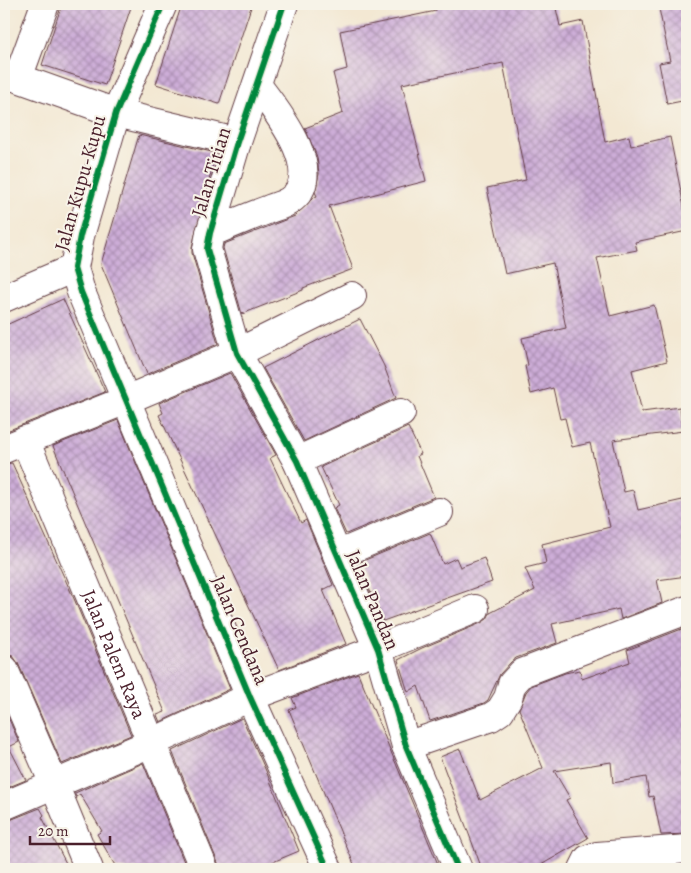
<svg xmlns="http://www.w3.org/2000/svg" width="691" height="873" font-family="Alegreya,serif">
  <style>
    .building { fill: url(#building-cross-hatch) }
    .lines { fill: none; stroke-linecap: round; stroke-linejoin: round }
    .street-casing { stroke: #633d44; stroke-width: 30 }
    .street { stroke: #fff; stroke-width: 28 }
    .cycleway-casing { stroke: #f7f3e8; stroke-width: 9 }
    .cycleway { stroke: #00873e; stroke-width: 6 }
    .labels { text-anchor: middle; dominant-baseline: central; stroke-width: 4; stroke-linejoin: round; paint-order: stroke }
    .street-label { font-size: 20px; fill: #4a1f2b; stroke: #f7f3e8 }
  </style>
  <defs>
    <pattern id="building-cross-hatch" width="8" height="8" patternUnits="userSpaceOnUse" patternTransform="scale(1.25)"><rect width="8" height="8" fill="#cdadd8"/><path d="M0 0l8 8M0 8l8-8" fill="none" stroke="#a88caf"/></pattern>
  </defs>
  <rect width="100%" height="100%" fill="#f7f3e8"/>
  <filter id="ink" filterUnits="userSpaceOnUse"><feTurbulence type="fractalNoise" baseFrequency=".02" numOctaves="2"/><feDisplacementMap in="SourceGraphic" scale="10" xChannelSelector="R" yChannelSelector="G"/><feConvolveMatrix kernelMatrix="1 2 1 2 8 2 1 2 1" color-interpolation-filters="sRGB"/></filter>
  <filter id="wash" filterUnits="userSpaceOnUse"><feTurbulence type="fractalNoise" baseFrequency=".0096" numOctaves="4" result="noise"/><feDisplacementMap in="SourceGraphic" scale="20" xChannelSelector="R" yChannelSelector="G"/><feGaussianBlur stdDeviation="1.12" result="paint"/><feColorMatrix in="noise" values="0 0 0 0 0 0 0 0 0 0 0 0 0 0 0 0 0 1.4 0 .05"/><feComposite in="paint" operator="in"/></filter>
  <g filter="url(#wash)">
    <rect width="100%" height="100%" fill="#f3e8d3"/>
    <g id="blocks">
      <!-- building -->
      <path class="building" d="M62,4H132L105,85L42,65Z
        M182,4H252L219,104L156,84Z
        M435,4H555L560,26L583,21L605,142L629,136L631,146L670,137L687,222V231L635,242L637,250L597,258L610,316L654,305L667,361L632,370L642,412L680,407L683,431L613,440L624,492L633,490L638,510L687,499V576L657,580L662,603L621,619L619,609L552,624L557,643L516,658L511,662L500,674L488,700L484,703L430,721L418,686L408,692L398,660L422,648L481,623L487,619L490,613L535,590L525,568L546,563L542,544L610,527L590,443L572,447L565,418L560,419L553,388L531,394L525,366L528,365L522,338L566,328L553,263L505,274L487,188L526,180L503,63L402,84L426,181L329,206L353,269L303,288V290L242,314L223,248L224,244L295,216L313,198L317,196L315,192L319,174L317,157L305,128L343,113L333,73L347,69L340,31L436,11Z
        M658,4H687V100L667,104L659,63L670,61Z
        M139,135L216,153L192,247V253L218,344L147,374L101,264Z
        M63,299L105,392L4,432V326Z
        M360,319L384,366L396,398L304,441L263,368Z
        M230,373L276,455L270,458L301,523L306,520L333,585L323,590L346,644L279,670L159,415L163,413L159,403Z
        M118,420L230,689L160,722L157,715L165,712L53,446Z
        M408,427L421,454L417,456L434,497L346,534L334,508L339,505L321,467Z
        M12,463L75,601L131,735L62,764L18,663L13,656L4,654V464Z
        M430,533L443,564L456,558L460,567L484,558L492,582L383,621L358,563Z
        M687,627V834L661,835L653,796L649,797L646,777L613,783L611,762L554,771L570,798L566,800L588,838L534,869H482L440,757L460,749L480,800L543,768L519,709L526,692L531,686L565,673L580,670L582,679L630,662L627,650Z
        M358,673L440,869H356L289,710L296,707L292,698Z
        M4,708L19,742L9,747L26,780L4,789Z
        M242,718L266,771L299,851L268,864L270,869H219L218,863L172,751Z
        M143,763L187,869H117L97,834L102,831L80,794L76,797L75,795V793Z
        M40,808L44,815L42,817L69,869H4V821L10,820Z"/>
    </g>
  </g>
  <g filter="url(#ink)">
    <use href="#blocks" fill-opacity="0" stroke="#633d44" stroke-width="1"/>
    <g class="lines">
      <!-- street casing -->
      <g class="street-casing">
        <g id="street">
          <path d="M163,4L116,113L80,236L74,268L81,292L250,697L328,869"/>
          <path d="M284,4L237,142L210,233L207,249L237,353L297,461L378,649L406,746L458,869"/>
          <path d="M4,73L116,113L237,142"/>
          <path d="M18,78L45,4"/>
          <path d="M210,233C229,225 248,217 267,210C274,207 283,205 289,201C329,175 276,110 257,85"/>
          <path d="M4,298L74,268"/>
          <path id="s1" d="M25,440L204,869"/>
          <path d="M4,449L126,400L237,353L352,296"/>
          <path d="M297,461L401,413"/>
          <path d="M337,555L439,512"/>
          <path d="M4,669L54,784L89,869"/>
          <path d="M406,746L491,717L500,711L508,698L512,684L522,673L687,610"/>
          <path d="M4,806L151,743L250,697L378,649L475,609"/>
          <path d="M583,869L588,859L597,856L687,849"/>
        </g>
      </g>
      <!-- street -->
      <use href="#street" class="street"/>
      <!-- cycleway casing -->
      <g class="cycleway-casing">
        <path id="cycleway" d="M163,4L116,113L80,236L74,268L81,292L250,697L328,869
          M284,4L237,142L210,233L207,249L237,353L297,461L378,649L406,746L458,869"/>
      </g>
      <!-- cycleway -->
      <use href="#cycleway" class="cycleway"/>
    </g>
  </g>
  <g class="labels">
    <!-- street labels -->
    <g class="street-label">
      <text transform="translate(211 172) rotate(-73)">Jalan Titian</text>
      <text transform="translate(80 183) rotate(-74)">Jalan Kupu-Kupu</text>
      <text transform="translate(373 600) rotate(67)">Jalan Pandan</text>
      <text transform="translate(240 630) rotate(67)">Jalan Cendana</text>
      <text stroke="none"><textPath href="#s1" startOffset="232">Jalan Palem Raya</textPath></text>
    </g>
  </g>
  <!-- margin -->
  <rect width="691" height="873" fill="none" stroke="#f7f3e8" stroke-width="20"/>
  <!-- scale -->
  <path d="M30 836v8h80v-8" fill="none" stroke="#4a1f2b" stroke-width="2.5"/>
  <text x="38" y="836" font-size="15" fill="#4a1f2b" stroke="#f7f3e8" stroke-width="4" paint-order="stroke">20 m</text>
</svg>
